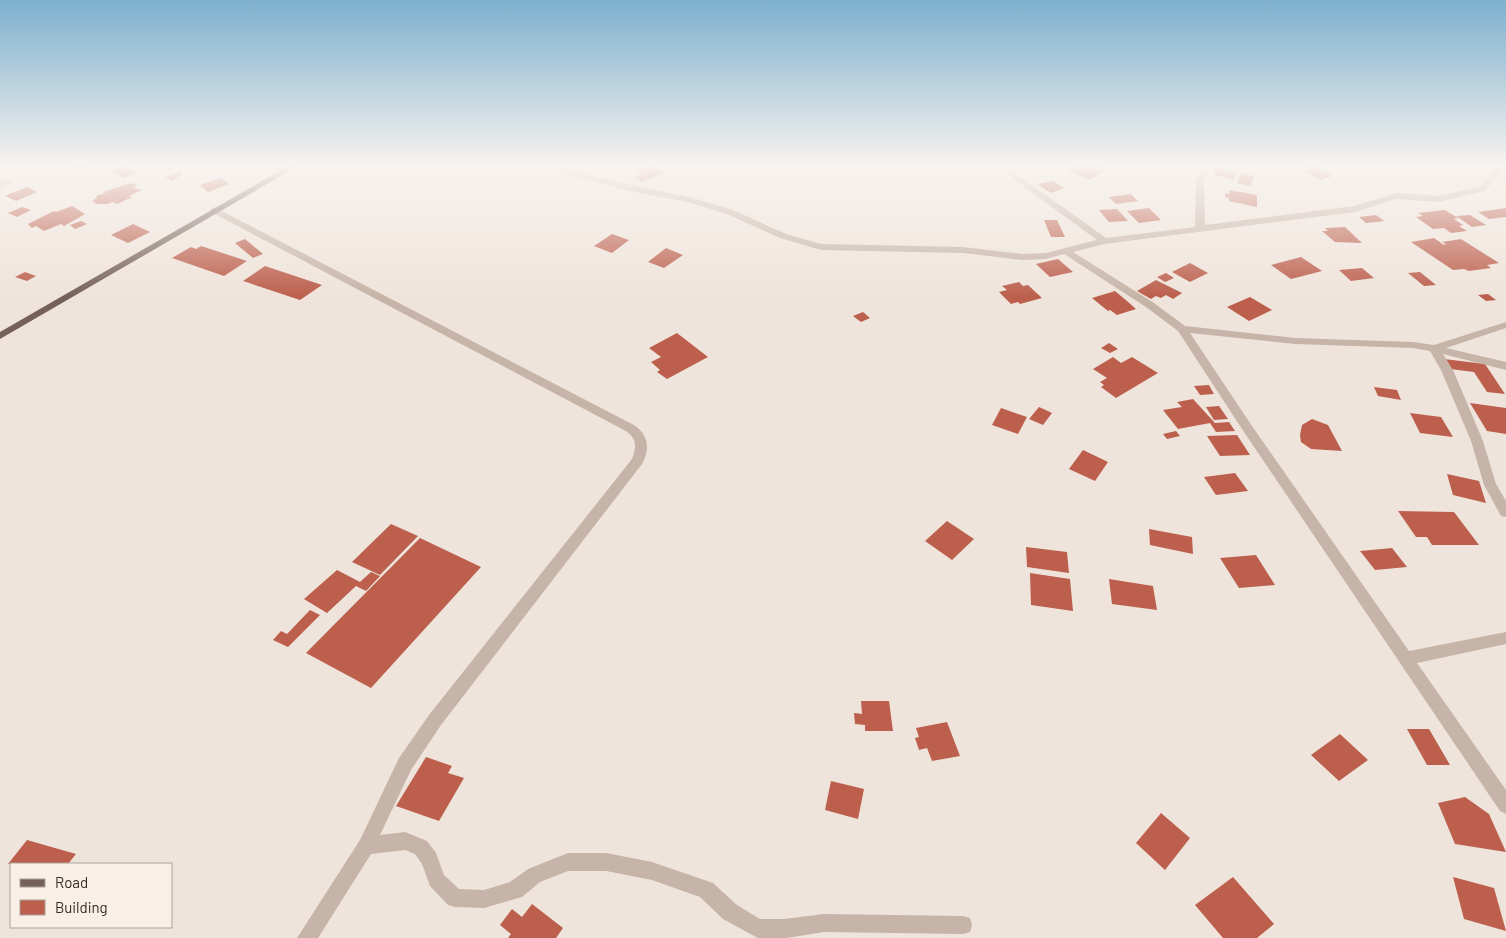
<svg xmlns="http://www.w3.org/2000/svg" width="1506" height="938" font-family="Barlow,sans-serif">
  <style>
    .building { fill: #bc5f4d }
    .lines { fill: none; stroke-linecap: round; stroke-linejoin: round }
    .street { fill: #c6b4a8; fill-rule: evenodd }
    .primary { fill: #75615a; fill-rule: evenodd }
  </style>
  <rect width="100%" height="100%" fill="#efe4db"/>
  <!-- building -->
  <path class="building" d="M71,166H94L83,171L69,167Z
    M124,166L137,172L124,178L110,171Z
    M647,166H655L666,172L642,182L635,177L642,175L635,171Z
    M1074,166H1104L1108,168L1090,180L1067,171Z
    M1316,166L1333,176L1321,180L1304,172H1308L1301,168Z
    M1216,167L1237,171L1234,180L1214,175Z
    M179,172L183,174L172,181L165,177Z
    M1240,173L1254,176L1251,186L1237,183Z
    M221,178L229,184L208,192L200,185Z
    M1053,181L1064,188L1051,193L1037,184Z
    M131,183L137,185L133,188L142,190L129,196L132,197L117,204L113,202L107,204H97L92,201L97,198L96,196L106,193L103,192Z
    M27,187L37,192L16,201L5,196Z
    M1229,190L1257,195V207L1229,201V198L1225,197V193L1229,194Z
    M1131,194L1138,201L1116,204L1109,197Z
    M72,206L85,214L64,226L61,224L44,231L36,226L32,228L28,224L54,211L56,212Z
    M22,207L31,210L17,217L8,213Z
    M1149,208L1161,220L1139,223L1127,211Z
    M1506,208V217L1489,219L1478,212Z
    M1117,209L1128,221L1109,222L1099,210Z
    M1445,210L1458,218L1454,219L1463,225L1459,226L1467,231L1451,233L1444,228L1433,229L1416,217L1423,216L1418,213Z
    M1376,215L1384,221L1366,223L1359,217Z
    M1470,215L1486,225L1472,227L1456,216Z
    M1044,220H1057L1065,237H1051Z
    M81,221L87,224L75,229L70,225Z
    M133,224L150,232L128,243L111,235Z
    M1345,227L1362,243L1335,242L1322,231H1328L1325,228Z
    M612,234L629,240L612,253L594,246Z
    M1434,238L1444,245L1446,244L1442,242L1461,239L1499,263L1487,265L1491,268L1469,271L1464,269L1453,270L1411,242Z
    M245,239L263,254L253,258L235,243Z
    M201,246L247,261L224,276L172,258L191,247L196,249Z
    M666,248L683,255L664,268L648,262Z
    M1301,257L1322,271L1291,279L1271,265Z
    M1058,259L1073,272L1050,277L1036,264Z
    M1190,263L1208,273L1190,282L1172,272Z
    M265,266L322,285L300,300L243,281Z
    M1362,268L1374,278L1351,281L1339,270Z
    M25,272L36,276L27,281L15,277Z
    M1420,272L1436,285L1424,286L1408,273Z
    M1166,273L1174,278L1165,282L1157,277Z
    M1156,280L1182,293L1173,299L1166,295L1161,298L1156,296L1151,299L1137,291Z
    M1019,282L1023,286L1028,285L1042,298L1020,304L1018,302L1011,304L999,292L1007,290L1002,286Z
    M1115,291L1127,301L1136,309L1117,315L1110,310L1108,311L1092,298Z
    M1488,294L1496,300L1486,301L1478,295Z
    M1250,297L1272,310L1249,321L1227,307Z
    M863,312L870,318L861,322L853,316Z
    M677,333L708,357L667,379L657,372L660,370L651,362L661,357L649,348Z
    M1109,343L1118,349L1110,353L1101,348Z
    M1113,357L1121,363L1132,357L1158,373L1116,398L1101,387L1104,385L1100,382L1107,378L1093,369Z
    M1444,359L1485,364L1505,394L1487,392L1474,372L1450,369Z
    M1209,385L1214,394L1200,395L1194,386Z
    M1374,387L1397,390L1401,400L1378,396Z
    M1193,399L1215,423L1229,422L1235,431L1216,432L1210,423L1178,429L1163,410L1182,407L1177,402Z
    M1470,403L1506,408V434L1487,431Z
    M1219,406L1228,419L1214,420L1206,407Z
    M1039,407L1052,413L1043,425L1029,419Z
    M1001,408L1027,417L1018,434L992,425Z
    M1410,413L1441,417L1453,437L1420,433Z
    M1312,419L1328,425L1342,451L1311,449L1301,442L1300,435L1302,425Z
    M1176,431L1180,436L1167,439L1163,434Z
    M1237,435L1250,455L1220,456L1207,436Z
    M1083,450L1108,462L1095,481L1069,469Z
    M1235,473L1248,491L1216,495L1204,477Z
    M1447,474L1479,481L1486,503L1453,495Z
    M1398,511L1454,512L1479,545H1432L1427,537H1416Z
    M947,521L974,539L952,560L925,541Z
    M391,524L418,536L380,575L352,562Z
    M1149,529L1192,537L1193,554L1150,545Z
    M420,538L481,567L371,688L306,653Z
    M1026,547L1067,552L1069,573L1027,567Z
    M1392,548L1407,567L1375,570L1360,551Z
    M1256,555L1275,585L1239,588L1220,558Z
    M337,570L360,582L371,572L380,576L366,591L356,586L327,613L304,599Z
    M1030,573L1070,579L1073,611L1031,605Z
    M1109,579L1153,586L1157,610L1112,604Z
    M310,610L320,615L288,647L273,640L281,631L287,634Z
    M861,701H889L893,731H865V725L855,724L854,713L862,714Z
    M947,722L960,756L932,761L927,748L919,750L915,738L919,737L916,728Z
    M1407,729H1429L1450,765H1427Z
    M1340,734L1368,760L1339,781L1311,755Z
    M426,757L452,766L448,773L464,778L439,821L396,806Z
    M831,781L864,789L858,819L825,810Z
    M1465,797L1489,814L1506,852L1455,844L1438,803Z
    M1161,813L1190,838L1165,870L1136,843Z
    M27,840L76,854L68,864H8Z
    M1233,877L1274,924L1257,938H1223L1195,905Z
    M1453,877L1494,888L1506,931L1464,919Z
    M532,904L563,928L556,938H508L511,934L500,925L512,909L522,917Z"/>
  <g class="lines">
    <!-- street -->
    <path class="street" d="M534,166H548L693,198L733,210L786,234L821,244L963,247L1023,254L1046,253L1097,240L996,166H1005L1106,238L1195,227L1196,179L1201,166H1209L1204,179L1205,225L1354,206L1396,193L1438,196L1479,187L1498,166H1506L1485,191L1438,202L1397,199L1355,212L1104,244L1073,252L1154,303L1185,326L1295,338L1413,342L1434,345L1506,322V328L1446,348L1506,362V370L1443,354L1453,370L1483,441L1496,484L1506,501V517L1501,516L1484,485L1471,441L1441,370L1430,351L1413,348L1295,344L1190,333L1252,426L1409,651L1506,632V644L1417,663L1506,790V814L1500,811L1244,432L1178,331L1146,307L1064,254L1046,259L1023,260L963,253L821,250L780,238L727,214L688,202L629,191Z
      M9,179L13,182L0,189V183Z
      M214,207L632,424C648,433 651,448 642,464L441,725L411,770L380,835L405,832L427,841L436,853L444,875L459,889L484,890L510,882L528,869L568,853H606L652,862L713,883L737,905L760,919H784L824,914L963,916L970,918L972,925L970,932L963,934L824,932L787,938H758L723,919L700,897L652,880L606,871H568L540,882L522,897L515,899L484,908L455,907L448,905L430,886L422,864L415,854L405,850L371,854L318,938H297L360,840L399,758L429,715L632,459C637,446 637,438 624,430L211,212L210,210Z"/>
    <!-- primary -->
    <path class="primary" d="M288,166H298L0,339V332Z"/>
  </g>
  <!-- sky -->
  <linearGradient id="sky" x2="0" y2="1"><stop stop-color="#7db0ce"/><stop offset="0.56" stop-color="#f8f3ef"/><stop offset="1" stop-color="#f8f3ef" stop-opacity="0"/></linearGradient>
  <rect width="1506" height="297" fill="url(#sky)"/>
  <!-- legend -->
  <rect x="10" y="863" width="162" height="65" fill="#f8efe7" stroke="#aaa19b"/>
  <rect x="20" y="879" width="25" height="8" fill="#75615a" stroke="#aaa19b"/>
  <text x="55" y="888" font-size="15" fill="#342b28">Road</text>
  <rect x="20" y="900" width="25" height="15" fill="#bc5f4d" stroke="#aaa19b"/>
  <text x="55" y="913" font-size="15" fill="#342b28">Building</text>
</svg>
